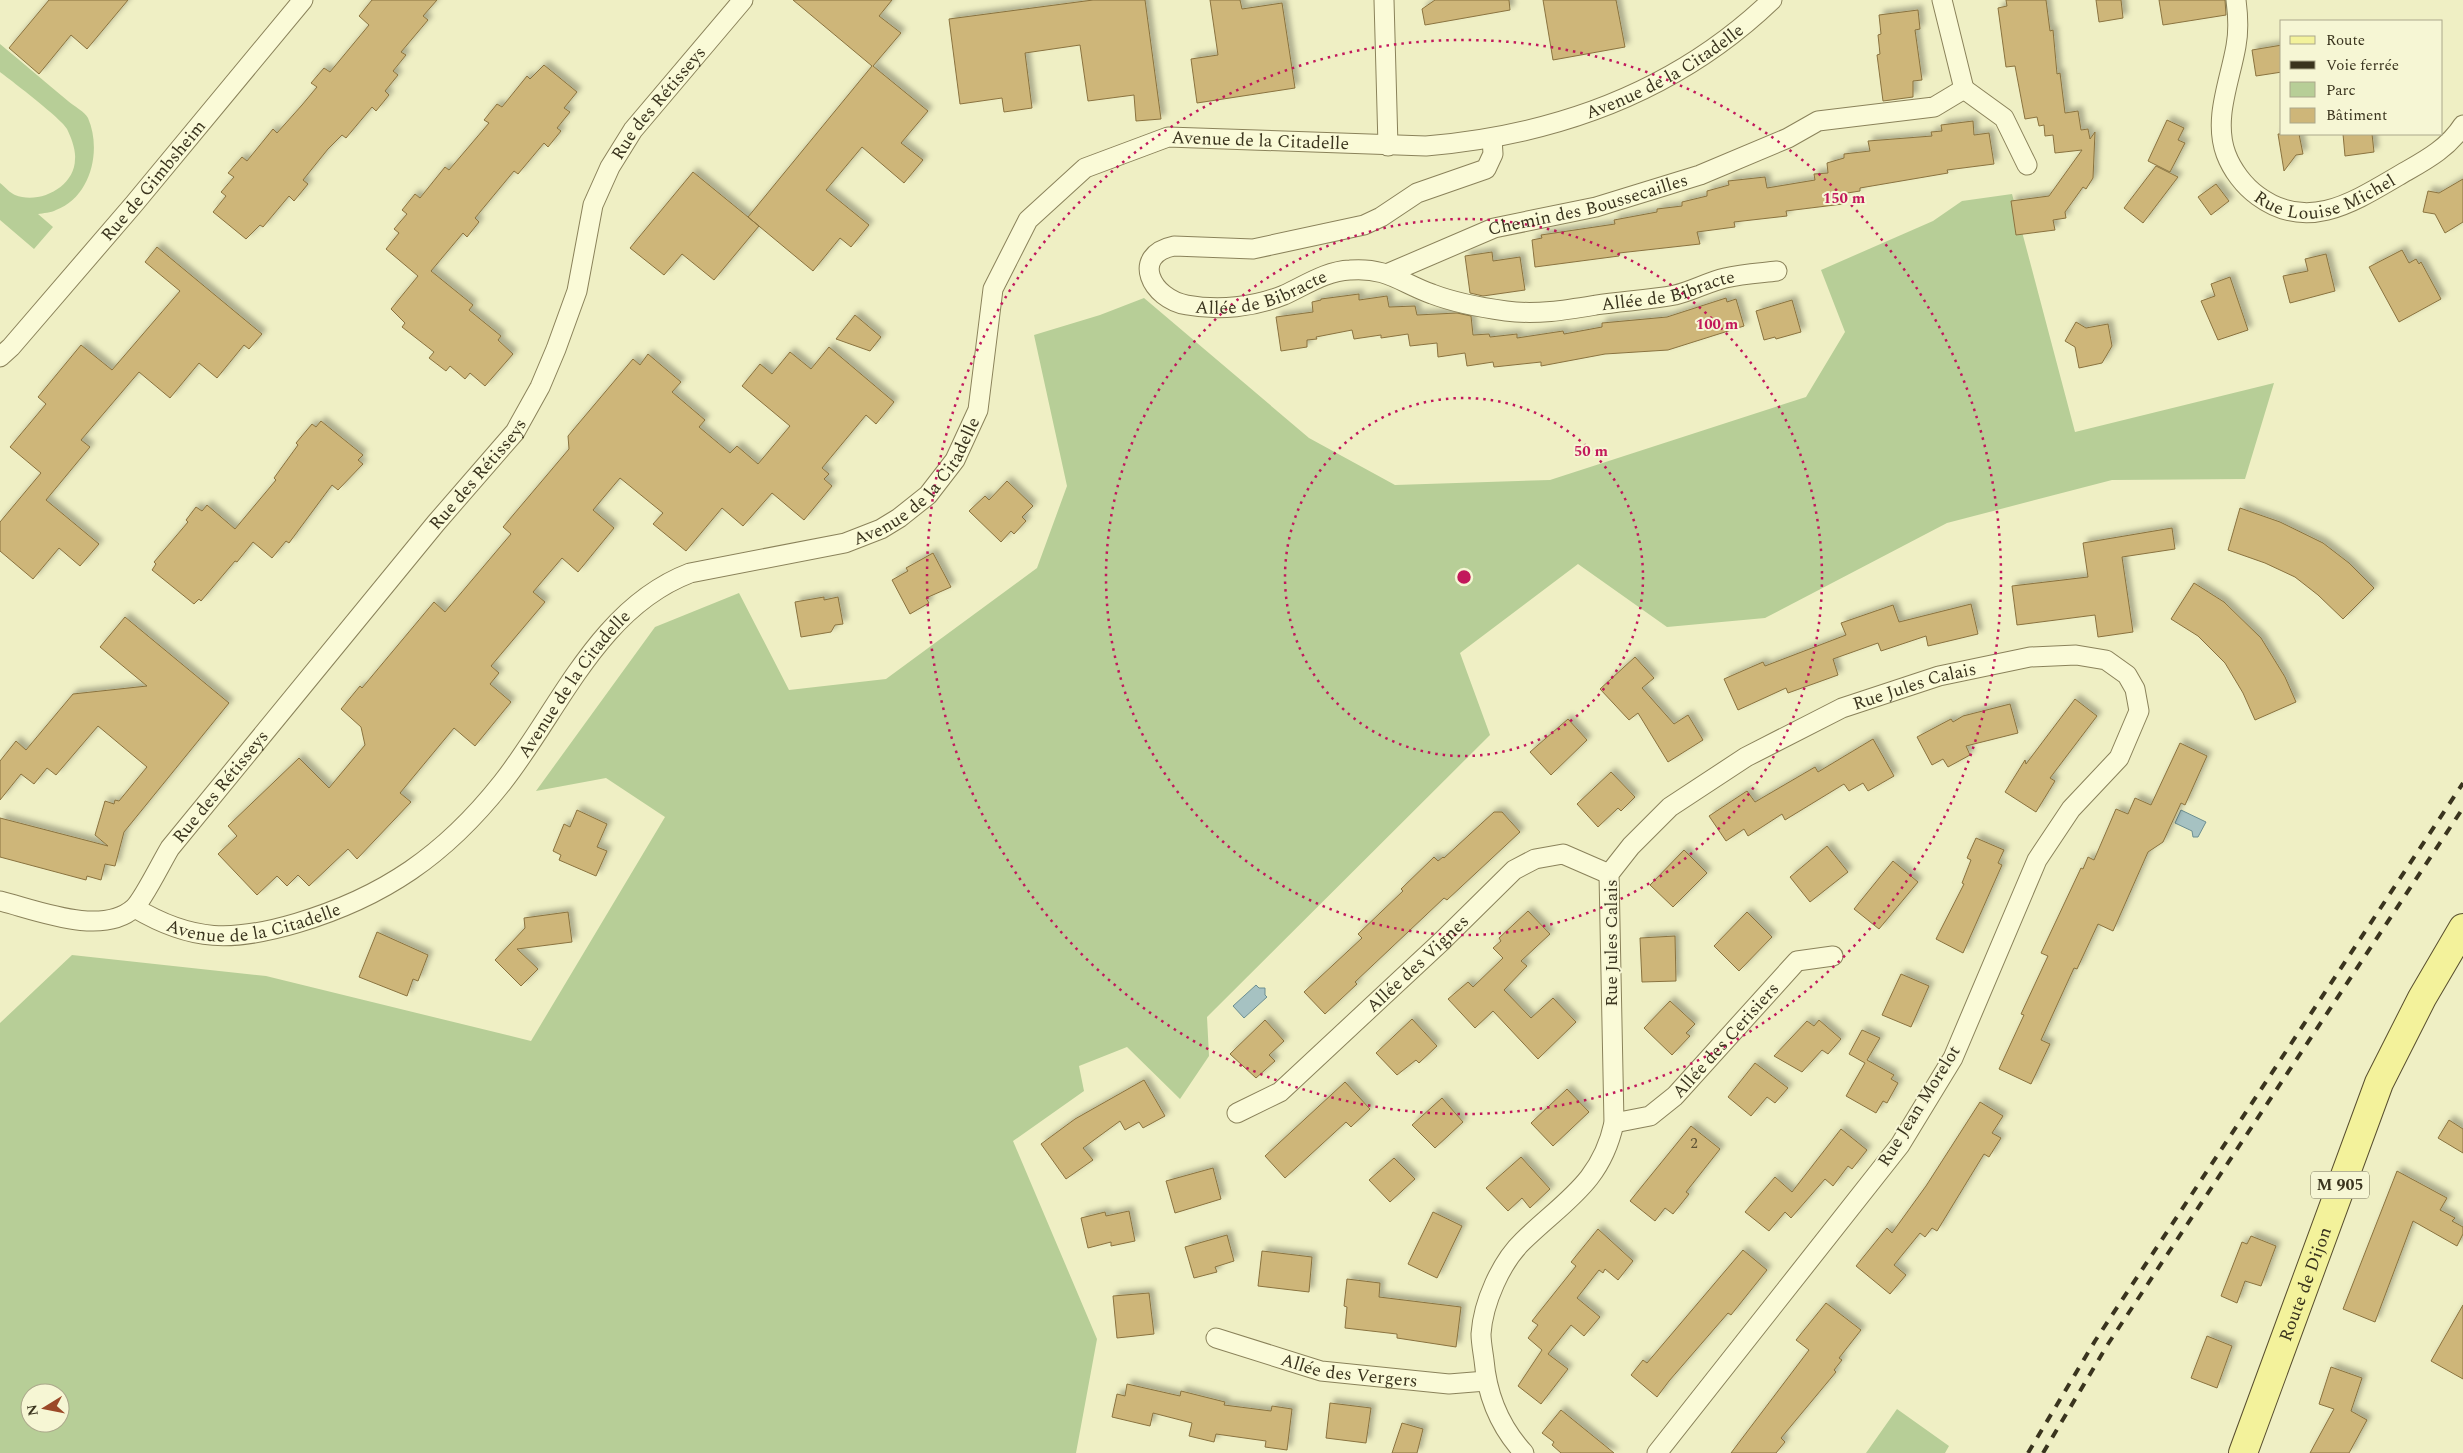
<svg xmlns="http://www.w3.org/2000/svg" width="2463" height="1453" font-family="Spectral,serif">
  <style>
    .green { fill: #b7ce97; fill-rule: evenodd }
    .water { fill: #a6c2c2; stroke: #6c8f91 }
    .building { fill: #ceb679; stroke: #8a733f; filter: url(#shadow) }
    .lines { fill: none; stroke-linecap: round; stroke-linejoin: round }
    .street-casing { stroke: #8a825a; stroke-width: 21 }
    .primary-casing { stroke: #584e2e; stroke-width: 30 }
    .street { stroke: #fafad7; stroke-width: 19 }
    .primary { stroke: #f3f29b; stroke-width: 28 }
    .rail { stroke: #3a341e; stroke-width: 4; stroke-dasharray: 9 9; stroke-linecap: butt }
    .ring { fill: none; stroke: #c2185b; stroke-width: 2.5; stroke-dasharray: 2.5 5 }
    .labels { text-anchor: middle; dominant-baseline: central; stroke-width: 4; stroke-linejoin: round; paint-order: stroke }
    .number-label { font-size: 15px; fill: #5f5435 }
    .shield { fill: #f6f6d4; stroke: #726e55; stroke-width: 1 }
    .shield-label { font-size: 16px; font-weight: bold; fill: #3a341e }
    .street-label { font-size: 18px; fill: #3a341e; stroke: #f6f6d4 }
    .centre { fill: #c2185b; stroke: #f6f6d4; stroke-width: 2.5 }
    .ring-label { font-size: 15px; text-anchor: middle; font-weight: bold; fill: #c2185b; stroke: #f6f6d4; stroke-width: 4; stroke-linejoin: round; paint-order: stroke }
  </style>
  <defs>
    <filter id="shadow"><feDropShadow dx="4.5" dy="-4.5" stdDeviation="2.5" flood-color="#0004"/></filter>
  </defs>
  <rect width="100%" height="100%" fill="#efefc4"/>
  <!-- green -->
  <path class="green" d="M0,44C23,63 45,82 68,101C74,106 85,112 88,118C102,150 91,197 56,210C51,213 43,213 38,214L53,227L34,249L0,220V183C5,187 10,193 15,195C39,205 75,187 75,159C76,150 71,137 67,129C63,120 12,81 0,72Z
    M2012,194L2075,432L2274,383L2245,479L2112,480L1947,523L1765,618L1667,627L1578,564L1460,653L1490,735L1207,1017L1209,1056L1180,1099L1127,1047L1079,1066L1084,1091L1013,1141L1097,1339L1076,1453H0V1023L72,955L266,976L531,1041L665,817L606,778L536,791L655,627L739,593L789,690L886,679L1037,568L1067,486L1034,335L1100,315L1144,298L1309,438L1395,485L1550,480L1806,397L1845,332L1821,270L1933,221L1962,201ZM30,1393H60V1423H30Z
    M1897,1409L1949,1446L1945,1453H1866Z"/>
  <!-- water -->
  <path class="water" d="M2181,810L2206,822L2198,837H2193L2192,831L2175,823Z
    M1256,985L1259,988H1265V995L1267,997L1244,1018L1233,1006Z"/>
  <!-- building -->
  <path class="building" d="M49,0H128L87,49L71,35L39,74L9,48Z
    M372,0H437L423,16L428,20L401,52L406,55L393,71L398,75L385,91L389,95L376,111L372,107L346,138L342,135L328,149L303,180L308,184L294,201L289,196L263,227L260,225L246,239L213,212L226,196L221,192L234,177L228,173L242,157L247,161L273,129L277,133L302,105L317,87L311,83L324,68L330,72L369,25L359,16Z
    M793,0H892L879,16L901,33L873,66L928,111L901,143L923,160L904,183L862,147L826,190L869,225L851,247L840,238L813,271L748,217L872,66Z
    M1093,0H1145L1161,119L1136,121L1134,95L1088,101L1080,45L1025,53L1032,108L1004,112L1002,98L960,104L949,19Z
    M1210,0H1240L1242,9L1282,3L1295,88L1197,103L1191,59L1218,55Z
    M1435,0H1509L1510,10L1425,25L1422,9Z
    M1543,0H1616L1625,47L1553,60Z
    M2006,0H2046L2050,31L2053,30L2057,74L2060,73L2065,113L2078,111L2081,130L2088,129L2090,139L2095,132L2093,178L2086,189L2083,187L2065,212L2066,218L2053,220L2055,230L2016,235L2011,201L2049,196L2082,150L2055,153L2053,135L2045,136L2044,125L2039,126L2037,117L2025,119L2015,66L2006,67L1998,8L2007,6Z
    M2096,0H2121L2123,18L2099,22Z
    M2159,0H2225L2226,15L2163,25Z
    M1918,10L1920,29L1915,30L1922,80L1913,81V97L1883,101L1877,55L1880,54L1878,35L1881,34L1879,15Z
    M2282,45V72L2256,76L2252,50Z
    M544,65L577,92L564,108L570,112L557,128L561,131L548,147L544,143L518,174L514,171L475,218L479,222L467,237L463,233L431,271L473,305L469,310L501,336L498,340L513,354L485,386L470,373L465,379L450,366L446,371L429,358L434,352L402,327L405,323L391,309L418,276L386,249L399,233L394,229L407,214L402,210L415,194L420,198L445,167L449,170L489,123L484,120L497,104L502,107L527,76L530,79Z
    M2167,120L2184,128L2178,140L2185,143L2170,172L2148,161Z
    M1973,121L1974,135L1989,133L1994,164L1947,170L1948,173L1860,188V191L1841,194L1843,204L1786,211L1787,216L1734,222L1735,227L1697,232L1700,244L1619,253V256L1535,267L1532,240L1542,238L1541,235L1615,224L1614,220L1657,212V209L1682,206V202L1707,196V191L1729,185L1728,181L1765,177L1767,188L1815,180L1814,174L1828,173L1827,163L1844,158V154L1870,151L1868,141L1932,136L1931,132L1942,131L1941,125Z
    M2278,134H2299L2303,154L2296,155L2284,171Z
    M2343,134H2372L2374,152L2345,156Z
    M2156,166L2178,177L2143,223L2124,208Z
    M693,172L759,226L714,280L682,254L664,275L630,248Z
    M2463,179V222L2445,233L2435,214L2423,212L2428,191L2439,193Z
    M2216,184L2229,201L2211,215L2198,197Z
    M157,247L262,334L249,349L244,345L217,378L199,363L170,398L139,372L81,440L90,447L46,500L99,544L80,566L59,548L33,579L0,551V522L41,473L10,447L46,404L38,397L81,345L112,370L180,291L145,262Z
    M2402,250L2409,263L2416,259L2419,264L2421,262L2441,299L2399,322L2369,267Z
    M1492,252L1493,261L1520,257L1525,290L1483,296L1470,293L1465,256Z
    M2326,254L2335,291L2290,303L2283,276L2308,271L2305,259Z
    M2230,277L2248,330L2218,340L2201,301L2215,296L2211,284Z
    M1359,294V300L1387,296L1389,307L1415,306L1417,315L1457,313L1471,316L1473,335L1489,334L1490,337L1517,334V338L1563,331L1564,334L1602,327V323L1667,317L1726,298L1727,302L1736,299L1744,326L1668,350L1605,354L1541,366V362L1494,367L1493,362L1467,366L1465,353L1438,357L1437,343L1410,346L1408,334L1381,338V335L1354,339L1352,330L1316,337L1317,339L1307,340V347L1281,351L1276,317L1313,312L1312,302L1321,300V299Z
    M1792,300L1801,332L1776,339L1775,337L1764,340L1756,311Z
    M855,315L881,337L870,351L836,339Z
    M2076,322L2086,328L2108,324L2112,346L2102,363L2079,368L2075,347L2065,341Z
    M829,347L894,402L876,424L866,415L822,468L829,474L824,479L832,486L804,520L772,493L743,526L722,508L686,551L653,524L663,513L620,478L593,510L614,528L578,572L562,558L533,592L545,602L491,666L499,673L490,684L511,702L475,746L454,728L400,793L411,802L357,859L348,849L309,886L298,875L287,886L277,876L257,895L218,854L237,836L228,826L299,758L329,788L365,745L361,727L341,709L360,686L362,688L434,602L445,612L511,534L503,527L569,449L568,436L633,359L640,365L648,354L681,382L672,392L705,420L699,427L730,453L737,446L758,464L790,426L742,386L760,364L772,374L790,352L811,369Z
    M321,421L363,455L358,460L363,464L338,490L332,485L289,543L286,541L272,558L253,542L237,562L235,561L201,601L199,599L194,604L152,570L156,564L154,562L188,522L186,520L196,507L202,511L207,505L235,529L276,480L274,478L298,445L296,443L312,424L316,427Z
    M1007,481L1033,506L1022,517L1026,521L1014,534L1011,531L1001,542L969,511L985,496L989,500Z
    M2240,508L2280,522L2323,543L2349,563L2374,588L2343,619L2318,595L2295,577L2265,563L2228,550Z
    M2172,528L2175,549L2122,557L2133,632L2098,637L2095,615L2017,625L2012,586L2088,577L2083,543Z
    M933,553L951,587L926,598L929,603L910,614L892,580L908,571L906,568Z
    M2194,583L2224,602L2261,638L2285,677L2296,702L2255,720L2243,693L2225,663L2198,636L2171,619Z
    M824,597V600L838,597L843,624L835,625L831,632L801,637L795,602Z
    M1971,604L1978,634L1928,646L1926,636L1881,651L1878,643L1833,659L1838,675L1788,693L1786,688L1738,710L1724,679L1763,662L1765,666L1846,635L1841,623L1893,605L1899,622Z
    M125,617L229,703L124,832L115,866L105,864L101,880L87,876L86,880L0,857V818L108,846L95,835L105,801L114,804L115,800L119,801L147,767L98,726L56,775L47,768L34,784L21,774L0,800V761L16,741L26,750L73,694L147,686L100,647Z
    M1635,657L1654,678L1642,688L1674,724L1688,715L1703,740L1668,762L1638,713L1629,720L1600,689Z
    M2075,699L2097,716L2050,778L2055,781L2036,812L2005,792L2025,760L2026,764Z
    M2010,704L2018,733L1966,746L1970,755L1948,767L1943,759L1932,765L1917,737L1951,719L1953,722L1963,716Z
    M1568,719L1587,740L1551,775L1530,752Z
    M1873,739L1894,776L1868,791L1863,783L1849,791L1844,784L1785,820L1782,814L1748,836L1744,829L1726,841L1709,816L1747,791L1755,802L1815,767L1818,772Z
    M2180,743L2207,756L2185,805L2181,803L2163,842L2148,852L2113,931L2098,924L2077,969L2074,968L2041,1040L2050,1044L2031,1084L1999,1069L2024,1015L2021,1014L2048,956L2041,953L2081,868L2083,869L2088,857L2094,860L2116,809L2128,814L2135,798L2151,805Z
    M1611,772L1635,797L1621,811L1618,808L1598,827L1577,804Z
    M577,810L607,824L597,847L607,851L596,876L559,860L561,855L553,851L564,824L570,827Z
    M1494,812H1502L1520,832L1447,900L1444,898L1355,982L1357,984L1325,1014L1304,992L1362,938L1358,934L1403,891L1401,889L1434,857L1438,861L1443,857L1444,858Z
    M1976,838L2004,850L1998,863L2002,865L1963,953L1936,939L1964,884L1962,883L1971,860L1967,858Z
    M1827,846L1848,872L1810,902L1790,877Z
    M1684,850L1707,873L1673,907L1650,885Z
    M1893,861L1918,882L1879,929L1854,909Z
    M1528,911L1550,934L1521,961L1527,966L1504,990L1531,1018L1553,998L1576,1022L1538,1059L1493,1011L1475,1028L1448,999L1468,982L1473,987L1503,958L1493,948L1501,941L1499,938Z
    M568,912L572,942L517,949L538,969L521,986L495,960L525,928L524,918Z
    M1747,912L1772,937L1739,971L1714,946Z
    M377,932L428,955L418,981L413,979L407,996L359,977Z
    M1675,936L1676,981L1642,982L1640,938Z
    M1901,974L1929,986L1911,1027L1882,1015Z
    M1670,1001L1695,1024L1686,1033L1690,1036L1672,1055L1644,1028Z
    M1412,1019L1437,1046L1419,1063L1416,1060L1397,1075L1376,1053Z
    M1265,1020L1284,1041L1269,1055L1275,1061L1256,1078L1230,1054Z
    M1819,1020L1841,1039L1828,1054L1822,1050L1802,1072L1774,1056L1807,1021L1814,1026Z
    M1862,1030L1880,1038L1867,1060L1894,1075L1891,1079L1898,1083L1887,1103L1883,1101L1876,1113L1846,1096L1865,1063L1849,1054Z
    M1755,1063L1788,1088L1775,1103L1767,1097L1751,1116L1728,1097Z
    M1144,1080L1165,1116L1143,1128L1139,1122L1125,1130L1120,1121L1083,1148L1093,1160L1066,1179L1041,1144L1075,1119Z
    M1345,1082L1370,1109L1351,1127L1346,1122L1285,1178L1265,1156Z
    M1567,1089L1589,1112L1553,1146L1531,1123Z
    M1442,1098L1463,1122L1435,1148L1412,1125Z
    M1980,1102L2003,1116L1992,1133L2001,1138L1989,1157L1984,1154L1937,1231L1932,1228L1925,1237L1920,1233L1894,1265L1906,1275L1890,1294L1856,1266L1887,1228L1892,1233L1926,1186Z
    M2449,1120L2463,1129V1153L2438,1138Z
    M1691,1126L1720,1149L1686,1192L1689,1194L1673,1214L1665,1208L1655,1221L1630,1201Z
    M1841,1129L1867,1150L1852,1169L1848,1166L1833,1186L1825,1179L1791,1218L1785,1212L1769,1231L1745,1212L1775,1177L1792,1192Z
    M1521,1157L1550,1189L1530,1208L1522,1198L1508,1211L1486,1188Z
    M1394,1158L1415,1179L1390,1202L1369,1180Z
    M1213,1168L1221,1199L1175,1213L1166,1181Z
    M2397,1171L2447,1198L2440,1210L2455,1218L2452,1221L2463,1227V1234L2457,1246L2413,1221L2375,1322L2343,1309Z
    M1129,1211L1135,1241L1111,1246V1242L1088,1248L1081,1218L1105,1212L1106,1216Z
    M1433,1212L1462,1226L1437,1278L1408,1264Z
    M1598,1229L1633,1261L1618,1280L1605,1269L1603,1273L1599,1270L1577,1298L1600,1317L1584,1336L1571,1325L1548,1354L1568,1369L1541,1404L1518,1386L1542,1350L1528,1338L1538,1325L1532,1321L1576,1266L1571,1262Z
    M1227,1235L1234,1261L1215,1267L1217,1272L1194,1278L1185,1247Z
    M2251,1236L2276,1246L2261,1286L2245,1281L2237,1303L2221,1296L2242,1242L2247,1244Z
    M1743,1250L1767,1270L1731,1315L1728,1313L1669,1381L1657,1397L1631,1375L1643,1360L1647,1363Z
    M1262,1251L1312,1257L1309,1292L1258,1286Z
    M1347,1279L1380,1283L1379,1297L1461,1307L1456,1347L1397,1338V1334L1345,1328L1347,1307L1344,1306Z
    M1149,1293L1154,1334L1117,1338L1113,1296Z
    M1826,1303L1861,1330L1839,1358L1842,1360L1834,1370L1836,1372L1781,1438L1785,1442L1776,1453H1731L1809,1350L1796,1340Z
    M2463,1305V1379L2431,1361Z
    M2207,1336L2232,1346L2217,1388L2191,1378Z
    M2331,1367L2362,1378L2351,1411L2367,1420L2349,1453H2310L2334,1409L2319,1404Z
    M1127,1384L1180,1396L1181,1391L1225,1402L1224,1405L1271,1411L1272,1406L1292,1409L1287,1450L1265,1447L1266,1441L1216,1434L1214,1442L1189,1436L1192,1423L1153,1413L1150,1426L1112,1417L1117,1394L1125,1396Z
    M1330,1403L1371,1408L1366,1443L1326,1438Z
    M1561,1410L1614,1453H1561L1552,1445L1554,1442L1542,1433Z
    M1402,1423L1423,1429L1417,1453H1392Z"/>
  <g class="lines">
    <!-- street casing -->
    <g class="street-casing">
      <g id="street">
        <path d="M1384,0L1388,146"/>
        <path id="s1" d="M2236,0C2238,15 2239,30 2236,46C2230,81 2213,119 2226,154C2232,170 2244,186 2258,196C2307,232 2352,203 2398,176C2422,162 2447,150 2463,125"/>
        <path d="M1964,89L2004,118L2027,165"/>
        <path id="s2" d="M1492,138L1493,154L1486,169L1417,193L1381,217L1364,225L1253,249L1174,246C1130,255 1151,299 1187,305C1219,311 1254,307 1284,295C1306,285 1326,271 1350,270C1387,267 1401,283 1432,294C1453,302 1484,308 1506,311C1537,315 1566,310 1596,305C1622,301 1649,300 1675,295C1692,291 1708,282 1725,278C1742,274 1760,273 1777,271"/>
        <path id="s3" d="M1389,273L1494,228L1596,207L1700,175L1788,138L1818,121L1934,107L1964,89L1942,0"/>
        <path id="s4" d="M0,357L11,347L134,204L303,0"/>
        <path id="s5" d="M0,901C36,910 102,937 134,908C143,900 162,861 170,848L436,523L515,432L540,387L556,349L577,291L593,205L610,167L633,130L743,0"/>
        <path id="s6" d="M135,908C192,942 233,942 297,923C384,897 445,855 502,783C559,711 598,608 690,573L845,543L881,529L899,518L928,495L955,460L978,410L993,289L1028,220L1085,168L1168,137L1426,146C1557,135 1676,92 1772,0"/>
        <path id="s7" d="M1237,1113L1280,1092L1442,941L1514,870L1535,859L1563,854L1609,874"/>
        <path id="s8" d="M1614,1123L1650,1116L1675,1096L1797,961L1833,956"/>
        <path id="s9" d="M1216,1338L1321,1371L1449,1384L1486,1381"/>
        <path id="s10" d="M1524,1453C1500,1427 1487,1395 1484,1360C1483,1352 1481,1342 1481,1334C1483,1303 1501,1262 1523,1241C1564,1201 1601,1183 1614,1123L1609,874L1631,846L1670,807L1746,757L1842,708L1939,676L2030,657L2076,655L2106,660L2127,675L2135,689L2139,711L2119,758L2071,809L2037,860L1953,1058L1900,1145L1657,1453"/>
      </g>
    </g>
    <!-- primary casing -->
    <g class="primary-casing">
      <g id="primary">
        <path id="s11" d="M2243,1453L2379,1083L2422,998L2463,928"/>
      </g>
    </g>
    <!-- street -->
    <use href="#street" class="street"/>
    <!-- primary -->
    <use href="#primary" class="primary"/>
    <!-- rail -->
    <path class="rail" d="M2028,1453L2095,1341L2463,783
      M2043,1453L2108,1344L2463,808"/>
  </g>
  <!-- distance rings -->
  <g class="ring">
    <circle cx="1464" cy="577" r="179"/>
    <circle cx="1464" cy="577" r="358"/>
    <circle cx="1464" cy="577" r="537"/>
  </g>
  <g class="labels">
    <!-- number labels -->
    <g class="number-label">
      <text x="1694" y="1143">2</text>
    </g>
    <!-- shield labels -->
    <rect class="shield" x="2311" y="1171.5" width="58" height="27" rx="4"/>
    <g class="shield-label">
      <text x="2340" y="1185">M 905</text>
    </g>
    <!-- street labels -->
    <g class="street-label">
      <text stroke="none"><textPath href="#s6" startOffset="1938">Avenue de la Citadelle</textPath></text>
      <text stroke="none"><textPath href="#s5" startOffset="1114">Rue des Rétisseys</textPath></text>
      <text stroke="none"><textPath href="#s6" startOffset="1519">Avenue de la Citadelle</textPath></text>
      <text stroke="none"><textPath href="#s4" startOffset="234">Rue de Gimbsheim</textPath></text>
      <text stroke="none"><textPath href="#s1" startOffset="282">Rue Louise Michel</textPath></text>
      <text stroke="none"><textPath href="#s3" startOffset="211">Chemin des Boussecailles</textPath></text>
      <text stroke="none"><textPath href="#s2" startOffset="530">Allée de Bibracte</textPath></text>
      <text stroke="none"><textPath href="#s2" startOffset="950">Allée de Bibracte</textPath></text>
      <text stroke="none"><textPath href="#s5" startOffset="694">Rue des Rétisseys</textPath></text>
      <text stroke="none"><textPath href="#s6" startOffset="964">Avenue de la Citadelle</textPath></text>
      <text stroke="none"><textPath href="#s6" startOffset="544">Avenue de la Citadelle</textPath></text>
      <text stroke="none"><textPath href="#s10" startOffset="1000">Rue Jules Calais</textPath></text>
      <text stroke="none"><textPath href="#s5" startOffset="289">Rue des Rétisseys</textPath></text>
      <text stroke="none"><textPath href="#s6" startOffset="125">Avenue de la Citadelle</textPath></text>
      <text transform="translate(1611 943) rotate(-90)">Rue Jules Calais</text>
      <text stroke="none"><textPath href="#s7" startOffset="236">Allée des Vignes</textPath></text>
      <text stroke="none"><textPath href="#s8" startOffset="144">Allée des Cerisiers</textPath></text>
      <text transform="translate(1919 1106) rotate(-58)">Rue Jean Morelot</text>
      <text stroke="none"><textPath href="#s11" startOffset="180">Route de Dijon</textPath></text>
      <text stroke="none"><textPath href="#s9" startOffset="138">Allée des Vergers</textPath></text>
    </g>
  </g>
  <circle cx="1464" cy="577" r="8" class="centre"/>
  <g class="ring-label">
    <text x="1844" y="203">150 m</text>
    <text x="1717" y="329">100 m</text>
    <text x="1591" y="456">50 m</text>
  </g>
  <!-- legend -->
  <rect x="2280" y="20" width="162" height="115" fill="#f6f6d4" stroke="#aba88b"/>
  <rect x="2290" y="36" width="25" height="8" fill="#f3f29b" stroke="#aba88b"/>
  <text x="2326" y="45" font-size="15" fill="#3a341e">Route</text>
  <rect x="2290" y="61" width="25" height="8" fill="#3a341e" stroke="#aba88b"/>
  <text x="2326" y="70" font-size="15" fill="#3a341e">Voie ferrée</text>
  <rect x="2290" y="82" width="25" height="15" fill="#b7ce97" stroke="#aba88b"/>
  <text x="2326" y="95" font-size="15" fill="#3a341e">Parc</text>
  <rect x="2290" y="108" width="25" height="15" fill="#ceb679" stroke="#aba88b"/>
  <text x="2326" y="120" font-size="15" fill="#3a341e">Bâtiment</text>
  <!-- north arrow -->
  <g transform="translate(45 1408) rotate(260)"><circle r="24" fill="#f6f6d4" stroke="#aba88b"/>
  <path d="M0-4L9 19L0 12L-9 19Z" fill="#9b4928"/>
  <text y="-8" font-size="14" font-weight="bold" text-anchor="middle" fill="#3a341e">N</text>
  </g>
</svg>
